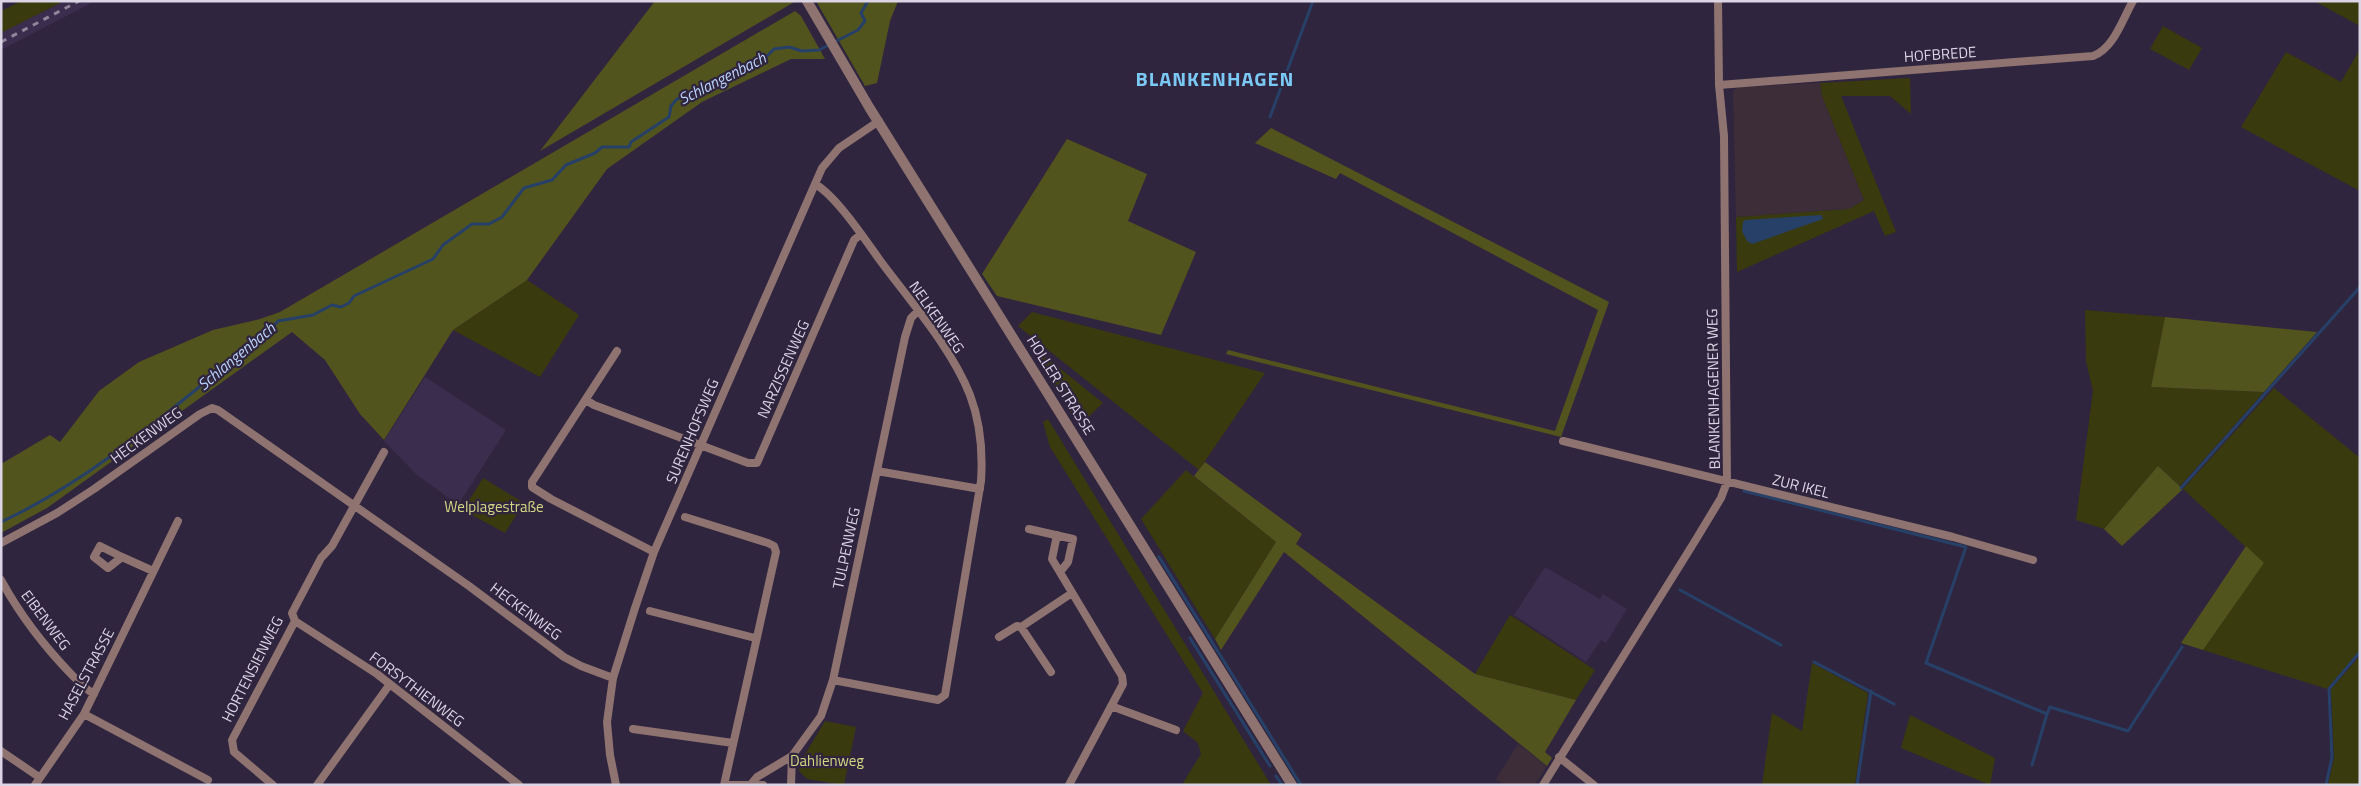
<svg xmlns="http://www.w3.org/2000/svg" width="2361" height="786" font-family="'Titillium Web',sans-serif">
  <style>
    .commercial { fill: #3c2d38 }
    .built { fill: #3b2d4d }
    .green { fill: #393a0d }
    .forest { fill: #52541d }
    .water { fill: #274068 }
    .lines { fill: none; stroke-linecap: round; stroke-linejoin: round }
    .stream { stroke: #274068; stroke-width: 3 }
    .minor { stroke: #8e7370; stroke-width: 8 }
    .tertiary { stroke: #8e7370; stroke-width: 10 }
    .rail { stroke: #8f869b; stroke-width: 3; stroke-dasharray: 6 6; stroke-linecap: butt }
    .labels { text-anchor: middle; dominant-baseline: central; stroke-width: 4.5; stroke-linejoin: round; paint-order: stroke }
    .street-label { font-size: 15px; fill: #dcd5e6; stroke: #30253e }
    .park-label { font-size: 15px; fill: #d2d783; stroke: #30253e }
    .water-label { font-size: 16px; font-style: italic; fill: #bad4fd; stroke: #30253e }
    .district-label { font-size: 20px; font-weight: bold; letter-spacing: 1px; fill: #7ac9f5; stroke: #30253e }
  </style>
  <rect width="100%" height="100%" fill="#30253e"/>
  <!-- commercial -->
  <path class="commercial" d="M1820,83L1822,96L1864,200L1849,209L1736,217L1733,91L1738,87Z
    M1518,744L1547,766L1535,785H1504L1496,779Z"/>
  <!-- built -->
  <path class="built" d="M64,1H95L1,50V33Z
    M425,377L506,430L458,505L416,474L384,441Z
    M1545,567L1600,599L1603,594L1627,609L1606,643L1601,640L1586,662L1514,615Z"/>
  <!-- green -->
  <path class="green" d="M22,1H64L1,33V11Z
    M2314,1H2360V26Z
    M2163,26L2202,48L2189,70L2150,49Z
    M2360,49V191L2241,127L2286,52L2341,82Z
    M1910,78L1911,114L1890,96H1841L1896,232L1885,236L1874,211L1737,272L1736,217L1849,209L1864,200L1822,96L1820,83Z
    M527,280L579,315L540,377L453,330Z
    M2085,310L2165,317L2151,387L2264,392L2180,486L2158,466L2104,529L2076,520L2093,391L2086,361Z
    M1032,312L1265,373L1199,470L1018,326Z
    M1041,353L1103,403L1079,426L1036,356Z
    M2274,388L2360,458V650L2327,689L2203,650L2263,563L2183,489Z
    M1048,419L1271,785H1184L1183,783L1201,754L1198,743L1183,731L1203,693L1050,447L1043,422Z
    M1186,470L1276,542L1215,639L1141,519Z
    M483,478L524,503L505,533L463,510Z
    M1510,615L1595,670L1576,700L1475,674Z
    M2360,656V785H2328L2334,758L2331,689Z
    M1812,663L1868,693L1855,785H1762L1772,713L1802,731Z
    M1910,715L1995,758L1990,785L1901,748Z
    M825,721L856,727L844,785L807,779L799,771L801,761Z"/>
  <!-- forest -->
  <path class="forest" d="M655,1H796L540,151Z
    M816,1H898L890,21L877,83L865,86Z
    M795,11L801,16L825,59H791L702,102L607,169L527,280L453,330L384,440L360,414L325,360L292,332L47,508L1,533V464L50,435L60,442L99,391L139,362L213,330L260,319L280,312Z
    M1271,128L1609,302L1561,437L1226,354L1228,350L1555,431L1598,310L1340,173L1336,179L1255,143Z
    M1067,139L1147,174L1128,221L1196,252L1161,335L997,296L982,274Z
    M2165,317L2317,332L2264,392L2151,387Z
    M1205,462L1302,534L1296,544L1475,674L1576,700L1545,752L1552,758L1547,766L1284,552L1221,650L1215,639L1276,542L1194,476Z
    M2158,466L2183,489L2122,546L2104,529Z
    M2246,546L2264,563L2203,650L2181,643Z"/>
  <!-- water -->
  <path class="water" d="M1821,215L1823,219L1752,244L1747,241L1742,231L1743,222L1745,220Z"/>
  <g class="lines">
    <!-- stream -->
    <path class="stream" d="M1270,117L1313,1
      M2181,488L2360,287
      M1744,491L1966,547L1926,663L2047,714L2032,765
      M1,522C102,475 184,397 271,329L278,321L313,315L332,305L341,307L349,303L354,296L433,259L443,245L472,224H489L502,217L524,188L552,180L566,165L595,153L602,147H629L631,142L669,117L671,106L677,99L689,96L717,79L753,61L764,59L774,49L789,47L802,51L819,50L858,30L865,21L861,13L868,1
      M1159,557L1301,785
      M1680,590L1781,645
      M1190,638L1270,766
      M1814,662L1894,704
      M2047,714L2050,707L2128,731L2182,647
      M1276,776L1282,785
      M1857,785L1871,691
      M2326,785L2332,757L2329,689L2360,652"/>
    <!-- minor -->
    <path class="minor" d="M1719,85L2093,56C2114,48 2122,20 2133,1
      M815,184C836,196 864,238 879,259C910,301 951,347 970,395C981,424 983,451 981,481L945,695L938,700L833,680
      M617,351L532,482V487L551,499L654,552
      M586,400L594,405L748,463H757L854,240L861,234
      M1563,441L1953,537L2033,560
      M877,471L980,489
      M685,517L768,543L774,546L776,552L724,785
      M1029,529L1073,539L1068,562L1060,572
      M1057,535L1052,559L1122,676L1123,684L1069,785
      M1,543L57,513L94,489L200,414L212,408L218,410L469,586L564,657L581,666L613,678
      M122,557L100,546L94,557L108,568L122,557L153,571
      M1,580C20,615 43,645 71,674C78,681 85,689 94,694
      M650,611L755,638
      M295,621L377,674L519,785
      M1021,627L1051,672
      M999,637L1017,626L1021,627L1072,593
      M1111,706L1176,730
      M84,714L208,780
      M633,729L733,743
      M1,751L39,777
      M1559,757L1594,785
      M752,783L757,777L792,756
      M35,785L84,714L178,521
      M273,785L234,752L232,740L295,621L292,613L321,558L332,546L384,452
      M317,785L390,684
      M616,785L610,755L607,722L613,678L635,608L654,552L822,168L839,148L879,121
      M729,785H763
      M791,785L792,756L821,716L833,680L905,337L911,318L918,311
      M1543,785L1695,541L1721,498L1727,482L1724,136L1719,85L1718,1"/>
    <!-- tertiary -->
    <path class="tertiary" d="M807,1L869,107L1292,785"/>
    <!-- rail -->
    <path class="rail" d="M1,42L79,1"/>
  </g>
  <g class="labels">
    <!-- street labels -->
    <g class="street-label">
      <text transform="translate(1940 54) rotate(-4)">HOFBREDE</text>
      <text transform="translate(937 317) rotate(55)">NELKENWEG</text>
      <text transform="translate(783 369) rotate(-66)">NARZISSENWEG</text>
      <text transform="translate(1061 385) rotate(58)">HOLLER STRASSE</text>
      <text transform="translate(1713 389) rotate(-91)">BLANKENHAGENER WEG</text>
      <text transform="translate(692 431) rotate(-67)">SURENHOFSWEG</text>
      <text transform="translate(146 435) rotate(-36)">HECKENWEG</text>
      <text transform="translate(1801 486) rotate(14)">ZUR IKEL</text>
      <text transform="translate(846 548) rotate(-78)">TULPENWEG</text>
      <text transform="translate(526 611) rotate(37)">HECKENWEG</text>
      <text transform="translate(46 620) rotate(53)">EIBENWEG</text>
      <text transform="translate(252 669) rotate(-63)">HORTENSIENWEG</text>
      <text transform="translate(86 674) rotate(-62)">HASELSTRASSE</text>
      <text transform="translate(417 689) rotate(37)">FORSYTHIENWEG</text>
    </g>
    <!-- park labels -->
    <g class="park-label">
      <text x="494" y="506">Welplagestraße</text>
      <text x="827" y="760">Dahlienweg</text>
    </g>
    <!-- water labels -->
    <g class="water-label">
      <text transform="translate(722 78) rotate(-27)">Schlangenbach</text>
      <text transform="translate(236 356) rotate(-40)">Schlangenbach</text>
    </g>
    <!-- district labels -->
    <g class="district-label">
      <text x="1215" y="78">BLANKENHAGEN</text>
    </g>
  </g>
  <!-- border -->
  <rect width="2361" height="786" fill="none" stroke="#dcd5e6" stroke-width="5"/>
</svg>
